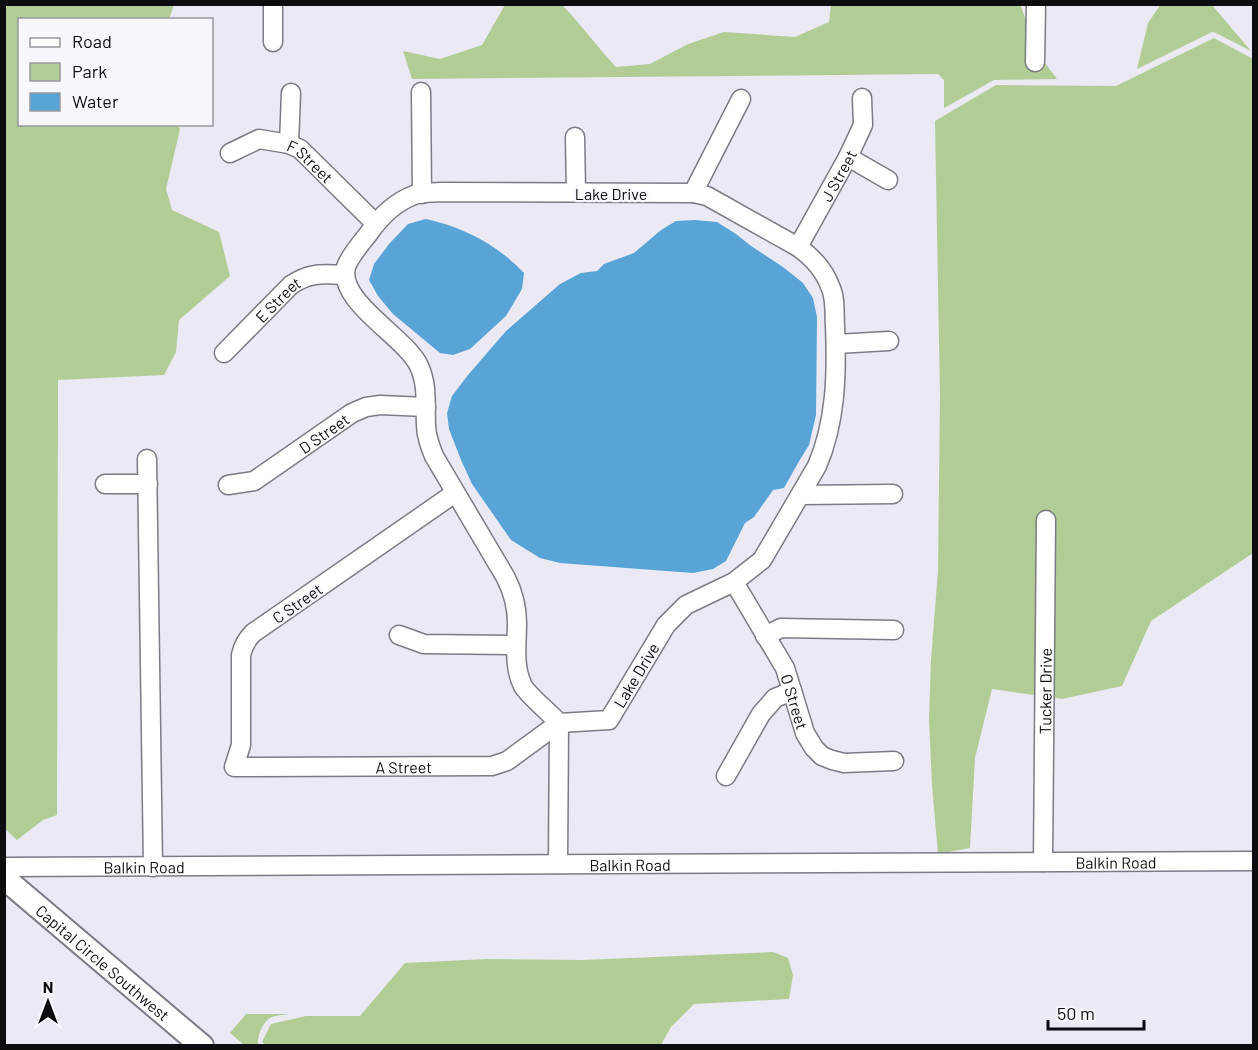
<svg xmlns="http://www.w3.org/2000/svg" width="1258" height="1050" font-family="Barlow,sans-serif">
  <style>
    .green { fill: #b2cc96 }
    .water { fill: #58a4d7 }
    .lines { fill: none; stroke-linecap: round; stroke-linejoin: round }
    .minor-casing { stroke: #7c7b85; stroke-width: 21 }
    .major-casing { stroke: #7c7b85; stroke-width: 26 }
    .minor { stroke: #fff; stroke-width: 18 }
    .major { stroke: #fff; stroke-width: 22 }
    .labels { text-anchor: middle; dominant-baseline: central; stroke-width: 4.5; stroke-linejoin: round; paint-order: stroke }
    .street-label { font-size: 16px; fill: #0d0c10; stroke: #f7f7fd }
  </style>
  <rect width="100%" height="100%" fill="#eae9f4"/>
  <!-- green -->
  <path class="green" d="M1020,4L1029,28V69H1041L1042,59L1057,79L994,80L944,108V80L938,74L412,79L403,51L440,59L482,45L505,5H562C581,24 597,47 616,67L650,64L688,44L724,32L795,37L829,22L831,5Z
    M1161,4L1212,5L1251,51L1216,33L1212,32L1137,69L1148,23Z
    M4,5H174L169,19L20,20V124L177,125L180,129L166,189L172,210L219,232L230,276L179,320L176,352L164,375L58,380L57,815L43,820L17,840L4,828Z
    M1214,38L1253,59V553L1151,621L1122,686L1062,699L992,689L975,758L970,848L938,854L932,785L929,719L931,660L938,571L940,396L935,121L996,85L1116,86Z
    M773,952L788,958L793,975L789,999L694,1004L671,1027L661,1045L266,1046L262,1042L271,1024L306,1016H360L405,963L487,959L582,960Z
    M246,1014H290C284,1015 275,1015 270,1018C262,1023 257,1037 258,1045H244L230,1033Z"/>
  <!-- water -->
  <path class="water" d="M426,219C463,227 498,245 524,273L522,289L506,316L470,349L453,355L440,353L393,314L378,296L369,280L374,264L389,244L408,224Z
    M695,220L717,222L736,234L751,246L783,267L803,283L813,298L817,317L816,415L809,445L798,463L784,488L773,490L754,517L745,523L726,561L713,569L693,573L560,563L540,558L511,540L472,484L461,460L449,429L447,413L452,396L468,375L506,331L560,284L581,273L597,271L604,264L634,253L661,230L676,221Z"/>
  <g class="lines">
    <!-- minor casing -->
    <g class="minor-casing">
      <g id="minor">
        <path d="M273,4V42"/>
        <path d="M1035,62L1036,4"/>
        <path d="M421,92L422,194"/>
        <path d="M575,137L576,192"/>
        <path d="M289,144L291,93"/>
        <path id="s1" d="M230,153L259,139L289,144L300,149L375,223"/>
        <path d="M848,157L888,180"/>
        <path d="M441,192L693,193L707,196L798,247C812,257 824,270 830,286C836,298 834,313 835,326C837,374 836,422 817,466L762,560L734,582L686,605L666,625L609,720L559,723C551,714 528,695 523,686C513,666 517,644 517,623C517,607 513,592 506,578L434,456C430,446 426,436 426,425C425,405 428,385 419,366C406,337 337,302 346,267C349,257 362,242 369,233C380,217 396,202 414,195C422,192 432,193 441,192Z"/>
        <path d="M693,193L741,99"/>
        <path id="s2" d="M798,247L848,157L863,125L862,98"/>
        <path d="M836,344L889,341"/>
        <path id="s3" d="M224,353L291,285C310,272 323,274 345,275"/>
        <path d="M147,459L153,867"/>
        <path d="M105,484H148"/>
        <path id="s4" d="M228,485L254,481L352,413L366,407L380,405L426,407"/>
        <path id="s5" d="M455,493L253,633C246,640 243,646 241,655V745L234,767L492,766L507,761L559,723"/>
        <path d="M801,495L893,494"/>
        <path id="s6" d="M734,582L785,668L805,733L814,748L822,756L832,760L844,763L894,761"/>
        <path d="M399,635L424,644L515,645"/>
        <path d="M765,636L781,628L894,630"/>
        <path d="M726,776L761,714L775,698L792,691"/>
        <path id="s7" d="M1043,862L1046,520"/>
        <path d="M558,864L559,723"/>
        <path id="s8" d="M4,867L1254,861"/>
      </g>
    </g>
    <!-- major casing -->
    <g class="major-casing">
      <g id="major">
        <path id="s9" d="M4,878L202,1046"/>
      </g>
    </g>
    <!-- minor -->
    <use href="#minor" class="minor"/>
    <!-- major -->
    <use href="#major" class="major"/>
  </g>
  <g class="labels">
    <!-- street labels -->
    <g class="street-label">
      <text stroke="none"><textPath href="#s1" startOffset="90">F Street</textPath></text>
      <text stroke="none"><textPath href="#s2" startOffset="82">J Street</textPath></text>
      <text x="611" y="193">Lake Drive</text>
      <text stroke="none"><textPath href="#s3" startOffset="76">E Street</textPath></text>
      <text stroke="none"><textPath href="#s4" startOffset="111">D Street</textPath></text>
      <text transform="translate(297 603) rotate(-35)">C Street</text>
      <text transform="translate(636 675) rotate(-59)">Lake Drive</text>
      <text stroke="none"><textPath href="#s7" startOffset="171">Tucker Drive</textPath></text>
      <text stroke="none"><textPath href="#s6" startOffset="135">O Street</textPath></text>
      <text stroke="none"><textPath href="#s5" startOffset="554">A Street</textPath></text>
      <text stroke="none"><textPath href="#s8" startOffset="1112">Balkin Road</textPath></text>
      <text stroke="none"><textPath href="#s8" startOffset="626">Balkin Road</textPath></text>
      <text stroke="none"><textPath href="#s8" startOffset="140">Balkin Road</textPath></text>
      <text stroke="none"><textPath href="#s9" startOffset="130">Capital Circle Southwest</textPath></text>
    </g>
  </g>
  <!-- border -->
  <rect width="1258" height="1050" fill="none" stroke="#0d0c10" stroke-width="12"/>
  <!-- legend -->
  <rect x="18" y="18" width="195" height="108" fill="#f7f7fd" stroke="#99999e" stroke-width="1.5"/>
  <rect x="30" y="38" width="30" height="9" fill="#ffffff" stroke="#99999e" stroke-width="1.5"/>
  <text x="72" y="48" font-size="18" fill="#0d0c10">Road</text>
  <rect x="30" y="63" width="30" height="18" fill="#b2cc96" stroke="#99999e" stroke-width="1.5"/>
  <text x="72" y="78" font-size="18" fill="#0d0c10">Park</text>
  <rect x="30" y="93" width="30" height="18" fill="#58a4d7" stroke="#99999e" stroke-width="1.5"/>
  <text x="72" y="108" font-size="18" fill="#0d0c10">Water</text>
  <!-- north arrow -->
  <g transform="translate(48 1002)" stroke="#f7f7fd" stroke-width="4.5" paint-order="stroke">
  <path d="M0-4.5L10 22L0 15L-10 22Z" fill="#0d0c10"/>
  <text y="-9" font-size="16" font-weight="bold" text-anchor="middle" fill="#0d0c10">N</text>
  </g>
  <!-- scale -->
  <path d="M1048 1020v9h96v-9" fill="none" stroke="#0d0c10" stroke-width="3"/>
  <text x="1057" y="1020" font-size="18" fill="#0d0c10" stroke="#f7f7fd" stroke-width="4.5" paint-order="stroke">50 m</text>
</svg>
